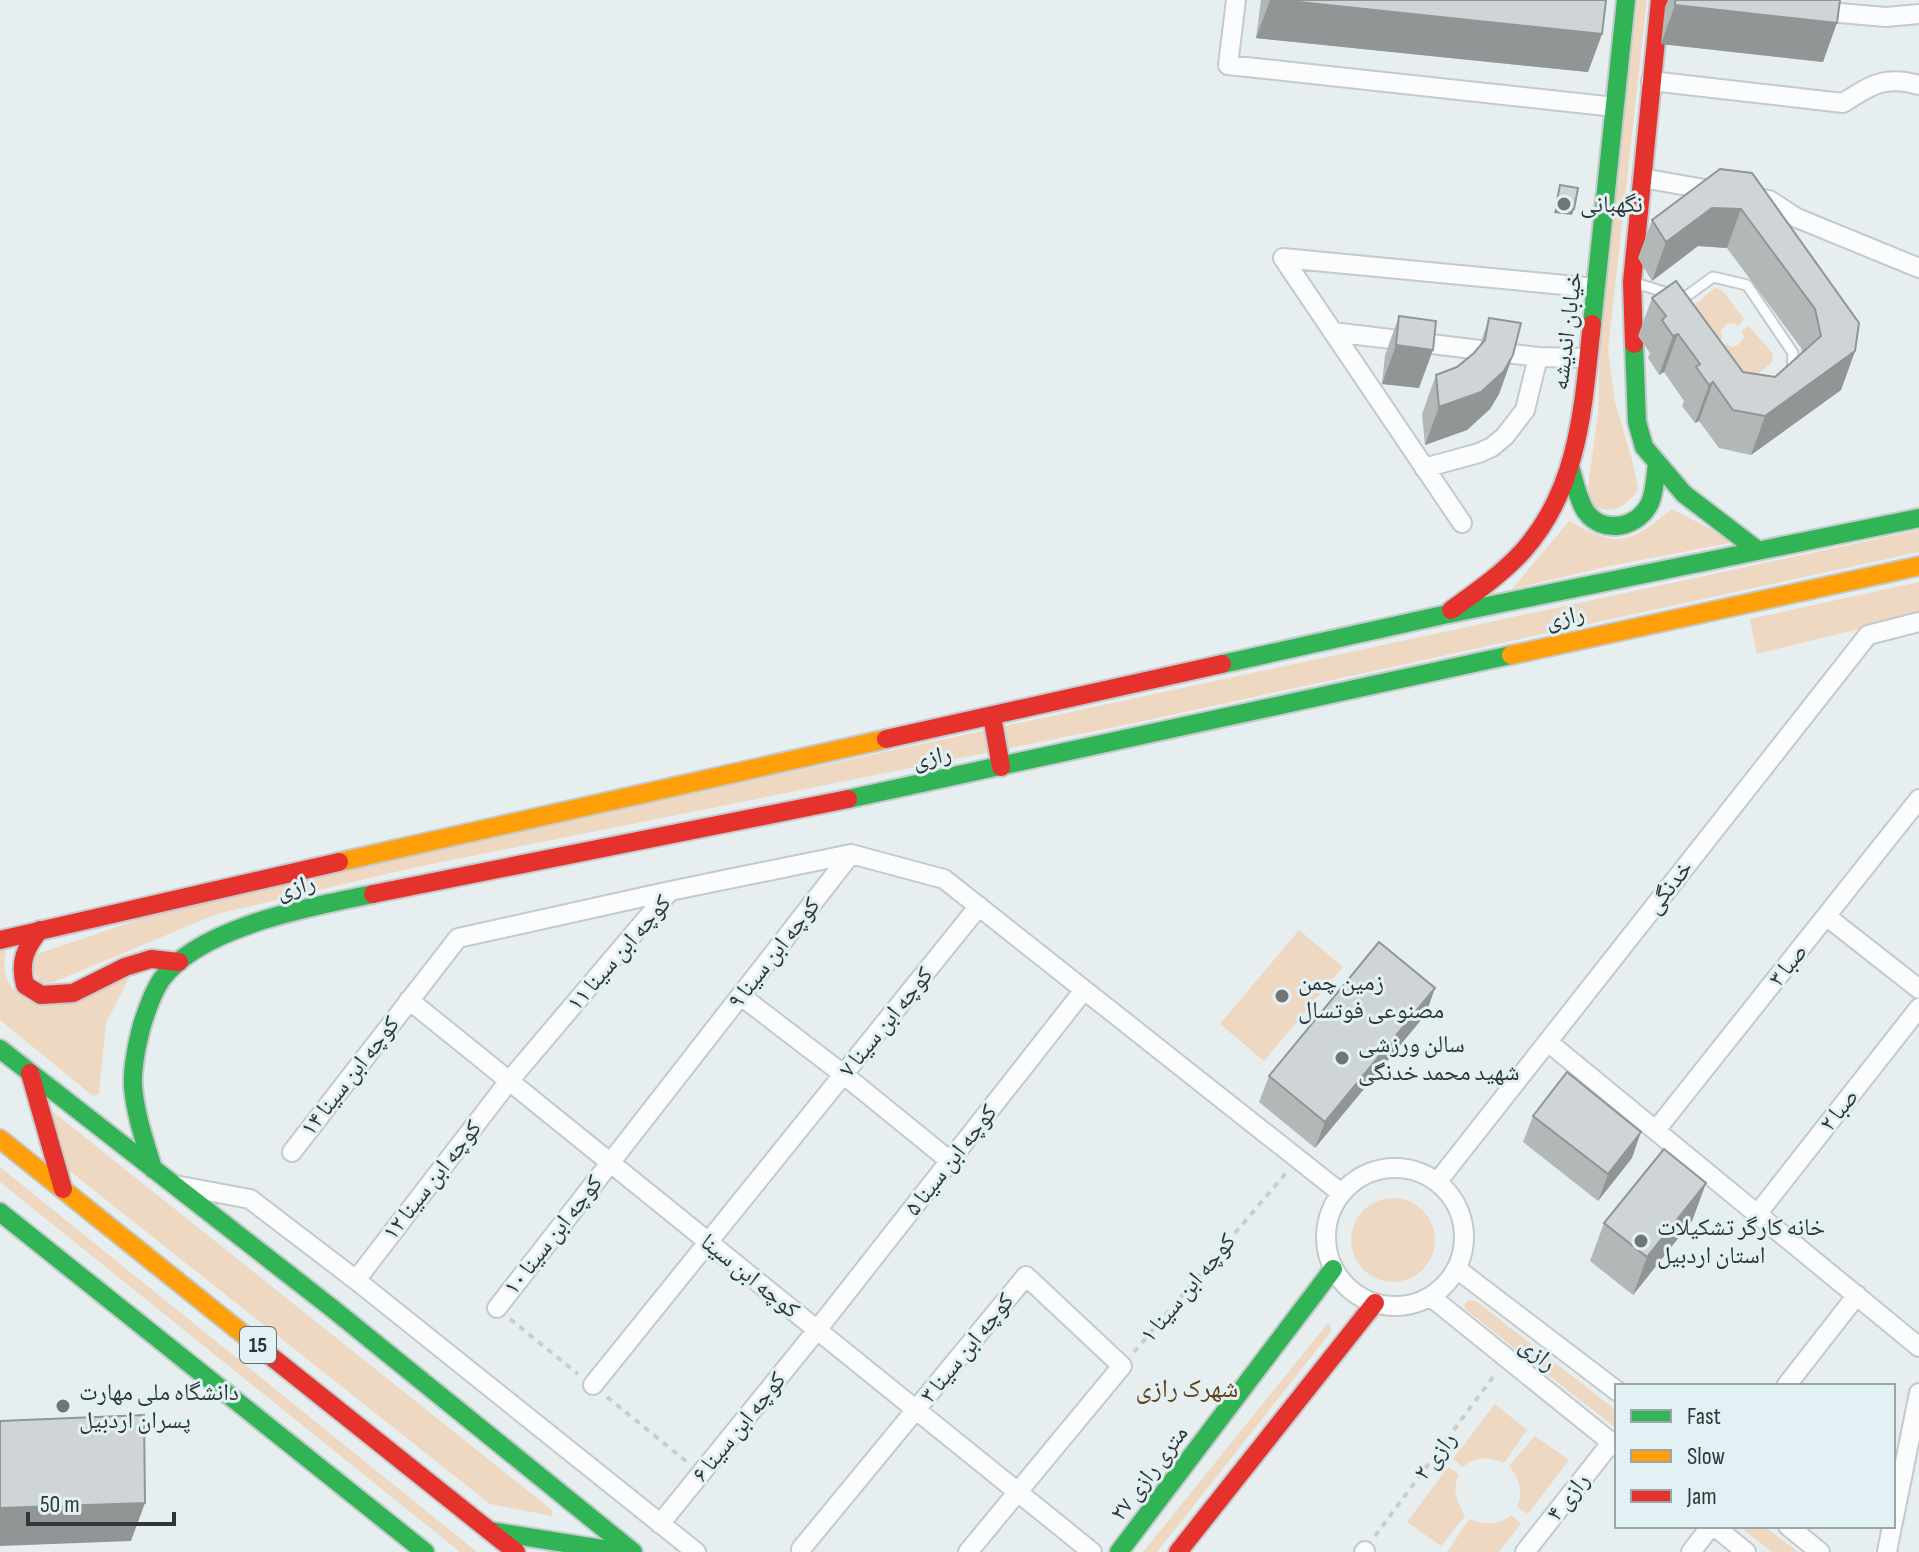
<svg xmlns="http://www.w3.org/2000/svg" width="1919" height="1552" font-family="'Sofia Sans Condensed','Noto Naskh Arabic',sans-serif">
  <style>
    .green { fill: #eed8c2 }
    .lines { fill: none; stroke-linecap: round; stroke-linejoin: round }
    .lane-casing { stroke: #c4c9cb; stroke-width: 13 }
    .street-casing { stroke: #c4c9cb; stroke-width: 22 }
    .fast-casing { stroke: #c4c9cb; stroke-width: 22 }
    .slow-casing { stroke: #c4c9cb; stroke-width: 22 }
    .jam-casing { stroke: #c4c9cb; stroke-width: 22 }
    .path { stroke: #cacdce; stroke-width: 4; stroke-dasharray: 6 6; stroke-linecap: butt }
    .lane { stroke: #fbfcfd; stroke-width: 9 }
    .street { stroke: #fbfcfd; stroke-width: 18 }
    .fast { stroke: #30b455; stroke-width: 18 }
    .slow { stroke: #ff9f0a; stroke-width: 18 }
    .jam { stroke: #e5322d; stroke-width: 18 }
    .wall { fill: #b2b7b8 }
    .shaded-wall { fill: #919596 }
    .building { fill: #cfd5d6; stroke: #919596; stroke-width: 2 }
    .poi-dot { fill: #707678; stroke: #e2f1f4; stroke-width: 3 }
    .labels { text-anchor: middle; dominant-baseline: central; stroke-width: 6; stroke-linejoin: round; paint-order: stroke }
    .shield { fill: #e2f1f4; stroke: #656e70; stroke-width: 2 }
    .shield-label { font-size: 22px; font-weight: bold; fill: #303637 }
    .poi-label { font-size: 24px; fill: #303637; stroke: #e2f1f4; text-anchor: start }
    .street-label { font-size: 24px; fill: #303637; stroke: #e2f1f4 }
    .neighbourhood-label { font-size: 26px; fill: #684014; stroke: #e2f1f4 }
  </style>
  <rect width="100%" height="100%" fill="#e6eef0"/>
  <!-- green -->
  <path class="green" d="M1637,0H1647L1608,350L1615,402L1633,463L1638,490C1625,507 1615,514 1594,507L1588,487L1598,413L1600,345Z
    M1715,288L1722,290L1744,319L1738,326L1734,323L1727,324L1721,331L1722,338L1716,343L1692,307Z
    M1749,326L1773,354L1772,362L1750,381L1720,350L1726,343L1731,347L1738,345L1744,338L1742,331Z
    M1672,509L1735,542L1609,566L1512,589L1569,521C1619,549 1629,544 1672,509Z
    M1919,530V552L1130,724L412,868L217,914L54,982L41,983C32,973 32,966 37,954L155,914L409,854Z
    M1919,582V614L1757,654L1750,619Z
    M1299,930L1343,967L1264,1061L1220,1024Z
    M0,948L6,952C1,970 7,991 26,996L130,976L106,1023L99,1094L93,1096L0,1020Z
    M52,1111L552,1510V1516L490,1504L62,1165Z
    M0,1167L477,1552H460L0,1182Z
    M1351 1240a42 42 0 1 1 84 0a42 42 0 1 1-84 0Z
    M1469,1300L1476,1301L1617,1411V1429L1466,1310L1464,1304Z
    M1328,1323L1331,1324L1330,1333L1157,1552H1143Z
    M1495,1404L1527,1430L1504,1463C1490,1457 1475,1456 1463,1467L1453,1459Z
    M1535,1436L1569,1460L1528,1514L1517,1507C1524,1492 1519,1478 1509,1466Z
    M1448,1467L1459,1474C1451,1490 1458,1502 1465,1516L1441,1546L1407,1522Z
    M1511,1515L1521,1524L1499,1552H1447L1469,1519C1484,1525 1499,1526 1511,1515Z
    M1739,1526H1764L1798,1552H1772Z"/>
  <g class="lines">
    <!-- lane casing -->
    <g class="lane-casing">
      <path id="lane" d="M1635,283L1684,298L1713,277L1747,285L1793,353L1792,371"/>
    </g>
    <!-- street casing -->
    <g class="street-casing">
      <path id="street" d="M1236,0L1228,65L1615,107
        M1816,11L1886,17L1919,14
        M1651,81L1843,103C1871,85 1885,75 1919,85
        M1642,178L1716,191
        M1753,197L1769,200L1797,218L1919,268
        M1283,258L1462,523
        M1283,258L1596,288
        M1333,332L1538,357L1588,358
        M1424,468L1479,453L1492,447L1505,436L1525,410L1538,357
        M1826,916L1919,989
        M741,996L843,1074L950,1161
        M409,1000L1092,1552
        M1548,1042L1919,1347
        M1656,1130L1919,799
        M292,1152L458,938L670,891
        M1326 1237a69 69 0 1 1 138 0a69 69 0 1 1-138 0Z
        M1438,1181L1868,635L1919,622
        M175,1185L250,1199L356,1280L696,1552
        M1758,1213L1919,1008
        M1457,1269L1617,1391
        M356,1280L509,1081L670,891L851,854
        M1431,1297L1617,1447
        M497,1308L851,854L944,879L1341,1193
        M593,1385L979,906
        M1786,1386L1857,1295
        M1893,1522L1919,1393
        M660,1524L817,1330L1084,990
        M1714,1526L1746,1552
        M1788,1526L1820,1552
        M801,1549L1026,1276L1122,1366L968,1552
        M1364,1552L1365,1551
        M1525,1552L1611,1443
        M1691,1552L1711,1526
        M1887,1552L1892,1526"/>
    </g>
    <!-- fast casing -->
    <g class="fast-casing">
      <path id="fast" d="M1592,324L1626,0
        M1634,344L1637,422L1644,447L1684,494L1756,549
        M1571,470C1575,484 1578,500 1586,512C1603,535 1638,528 1650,503C1655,491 1655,477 1657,465
        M1222,664L1443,615L1919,518
        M848,799L1511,655
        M0,1049L333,1309L633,1552
        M153,1169C145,1142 135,1114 133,1086C132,1066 137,1044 142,1025C147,1009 152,994 161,980C200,926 311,907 373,894
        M0,1212L425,1552
        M490,1531L621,1552
        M1119,1552L1333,1269"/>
    </g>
    <!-- slow casing -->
    <g class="slow-casing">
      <path id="slow" d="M1511,655L1919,566
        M339,862L886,739
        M0,1139L248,1338"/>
    </g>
    <!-- jam casing -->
    <g class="jam-casing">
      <path id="jam" d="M1634,344L1632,282L1660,0
        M1451,610C1476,592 1502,574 1523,551C1580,487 1583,405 1592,324
        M992,716L1001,767
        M886,739L1222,664
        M373,894L848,799
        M40,930C25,948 19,962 25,985L41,995L73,993L125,967L151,959L179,962
        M0,940L339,862
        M30,1073L63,1189
        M248,1338L516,1552
        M1178,1552L1375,1303"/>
    </g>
    <!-- path -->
    <path class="path" d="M510,1319L578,1374
      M1134,1352L1286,1173
      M607,1397L687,1462
      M1375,1536L1496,1373"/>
    <!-- lane -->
    <use href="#lane" class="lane"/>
    <!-- street -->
    <use href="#street" class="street"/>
    <!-- fast -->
    <use href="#fast" class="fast"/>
    <!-- slow -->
    <use href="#slow" class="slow"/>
    <!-- jam -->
    <use href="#jam" class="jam"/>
  </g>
  <!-- wall -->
  <path class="wall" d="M1261,0H1606L1602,34L1588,72L1256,38Z
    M1668,0H1840L1823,62L1661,44L1665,7Z
    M1720,169L1855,351L1841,390L1751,455L1719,448L1699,421L1695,423L1682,406L1684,401L1664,372L1659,375L1648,358L1650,353L1638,336L1652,298L1743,372L1775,377L1802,353L1801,348L1727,248L1698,246L1652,281L1638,258L1652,220Z
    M1399,316L1419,388L1382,384L1385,355Z
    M1489,318L1513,355L1499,394L1490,409L1467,430L1425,445L1422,414L1436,375L1457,367L1474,353L1479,348Z
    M1426,1014L1315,1148L1259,1102L1269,1076Z
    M1533,1116L1632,1158L1598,1201L1523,1142Z
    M1706,1183L1692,1221L1633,1295L1590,1261L1604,1223Z"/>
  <!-- shaded-wall -->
  <path class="shaded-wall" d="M1270,0H1280L1602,34L1588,72L1256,38Z
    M1675,5L1837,23L1823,62L1661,44Z
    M1556,206L1574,209L1572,215L1554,213Z
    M1712,208L1741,209L1727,248L1698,246L1652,281L1666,242Z
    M1678,334L1664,372L1659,375L1673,336Z
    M1396,345L1433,350L1419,388L1382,384Z
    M1855,351L1841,390L1751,455L1765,416Z
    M1513,355L1499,394L1490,409L1467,430L1425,445L1439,407Z
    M1713,382L1699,421L1695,423L1709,385Z
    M1435,988L1426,1014L1315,1148L1325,1122Z
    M1641,1132L1632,1158L1598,1201L1608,1174Z
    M1706,1183L1692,1221L1633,1295L1647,1257Z
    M145,1503L131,1541L0,1546V1508Z"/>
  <!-- building -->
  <path class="building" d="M1280,0H1606L1602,34Z
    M1675,0H1840L1837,23L1675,5Z
    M1720,169L1752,173L1859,323L1855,351L1765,416L1733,410L1713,382L1709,385L1696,367L1700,364L1678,334L1673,336L1662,320L1666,316L1652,298L1676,281L1743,372L1775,377L1821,336L1815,309L1741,209L1712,208L1666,242L1652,220Z
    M1560,185L1578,188L1574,209L1556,206Z
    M1399,316L1436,321L1433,350L1396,345Z
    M1489,318L1521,323L1513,355L1504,371L1481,392L1439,407L1436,375L1457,367L1474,353L1485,340Z
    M1379,942L1435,988L1325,1122L1269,1076Z
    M1567,1072L1641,1132L1608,1174L1533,1116Z
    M1664,1149L1706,1183L1647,1257L1604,1223Z
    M144,1415L145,1503L0,1508V1421Z"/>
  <!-- markers -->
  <g class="poi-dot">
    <circle cx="1564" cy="204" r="8"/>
    <circle cx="1282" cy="996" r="8"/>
    <circle cx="1342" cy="1058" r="8"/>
    <circle cx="1641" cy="1241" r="8"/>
    <circle cx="63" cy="1406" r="8"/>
  </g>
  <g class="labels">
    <!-- shield labels -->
    <rect class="shield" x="240" y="1327" width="36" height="36" rx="6"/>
    <g class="shield-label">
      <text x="258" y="1345">15</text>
    </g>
    <!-- poi labels -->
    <g class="poi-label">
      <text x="1580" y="204">نگهبانی</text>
      <text x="1298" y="982">زمین چمن<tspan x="1298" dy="28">مصنوعی فوتسال</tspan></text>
      <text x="1358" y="1044">سالن ورزشی<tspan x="1358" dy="28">شهید محمد خدنگی</tspan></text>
      <text x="1657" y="1227">خانه کارگر تشکیلات<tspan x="1657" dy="28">استان اردبیل</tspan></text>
      <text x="79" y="1392">دانشگاه ملی مهارت<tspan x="79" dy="28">پسران اردبیل</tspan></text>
    </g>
    <!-- street labels -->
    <g class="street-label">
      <text transform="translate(1567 331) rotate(-83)">خیابان اندیشه</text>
      <text transform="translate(1565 617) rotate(-12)">رازی</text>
      <text transform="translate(932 757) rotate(-12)">رازی</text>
      <text transform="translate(296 887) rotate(-15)">رازی</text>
      <text transform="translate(1669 887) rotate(-52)">خدنگی</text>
      <text transform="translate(619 953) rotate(-49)">کوچه ابن سینا ۱۱</text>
      <text transform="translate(774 953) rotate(-52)">کوچه ابن سینا ۹</text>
      <text transform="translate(1788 965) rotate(-52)">صبا ۳</text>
      <text transform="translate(886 1022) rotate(-51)">کوچه ابن سینا ۷</text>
      <text transform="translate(350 1076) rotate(-52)">کوچه ابن سینا ۱۴</text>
      <text transform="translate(1839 1110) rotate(-52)">صبا ۲</text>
      <text transform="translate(951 1160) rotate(-52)">کوچه ابن سینا ۵</text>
      <text transform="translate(432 1180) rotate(-52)">کوچه ابن سینا ۱۲</text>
      <text transform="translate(553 1235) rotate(-52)">کوچه ابن سینا ۱۰</text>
      <text transform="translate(750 1276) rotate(39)">کوچه ابن سینا</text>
      <text transform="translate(1188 1288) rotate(-50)">کوچه ابن سینا ۱</text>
      <text transform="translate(967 1348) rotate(-51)">کوچه ابن سینا ۳</text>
      <text transform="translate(1538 1354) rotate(39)">رازی</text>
      <text transform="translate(739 1427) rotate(-51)">کوچه ابن سینا ۶</text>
      <text transform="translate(1435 1456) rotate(-53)">رازی ۲</text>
      <text transform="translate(1149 1473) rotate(-53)">۲۷ متری رازی</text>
      <text transform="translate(1568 1497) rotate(-52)">رازی ۴</text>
    </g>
    <!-- neighbourhood labels -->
    <g class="neighbourhood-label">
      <text x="1187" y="1389">شهرک رازی</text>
    </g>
  </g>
  <!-- legend -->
  <rect x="1615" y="1384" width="280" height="144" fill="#e2f1f4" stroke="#9ba6a8" stroke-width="2"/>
  <rect x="1631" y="1410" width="40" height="12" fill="#30b455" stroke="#9ba6a8" stroke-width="2"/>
  <text x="1687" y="1424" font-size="24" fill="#303637">Fast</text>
  <rect x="1631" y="1450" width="40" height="12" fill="#ff9f0a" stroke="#9ba6a8" stroke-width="2"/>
  <text x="1687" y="1464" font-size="24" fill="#303637">Slow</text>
  <rect x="1631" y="1490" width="40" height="12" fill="#e5322d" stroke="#9ba6a8" stroke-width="2"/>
  <text x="1687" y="1504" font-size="24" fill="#303637">Jam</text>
  <!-- scale -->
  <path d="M28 1512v12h146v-12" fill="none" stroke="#303637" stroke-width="4"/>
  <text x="40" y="1512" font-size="24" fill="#303637" stroke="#e2f1f4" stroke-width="6" paint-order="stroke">50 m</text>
</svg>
